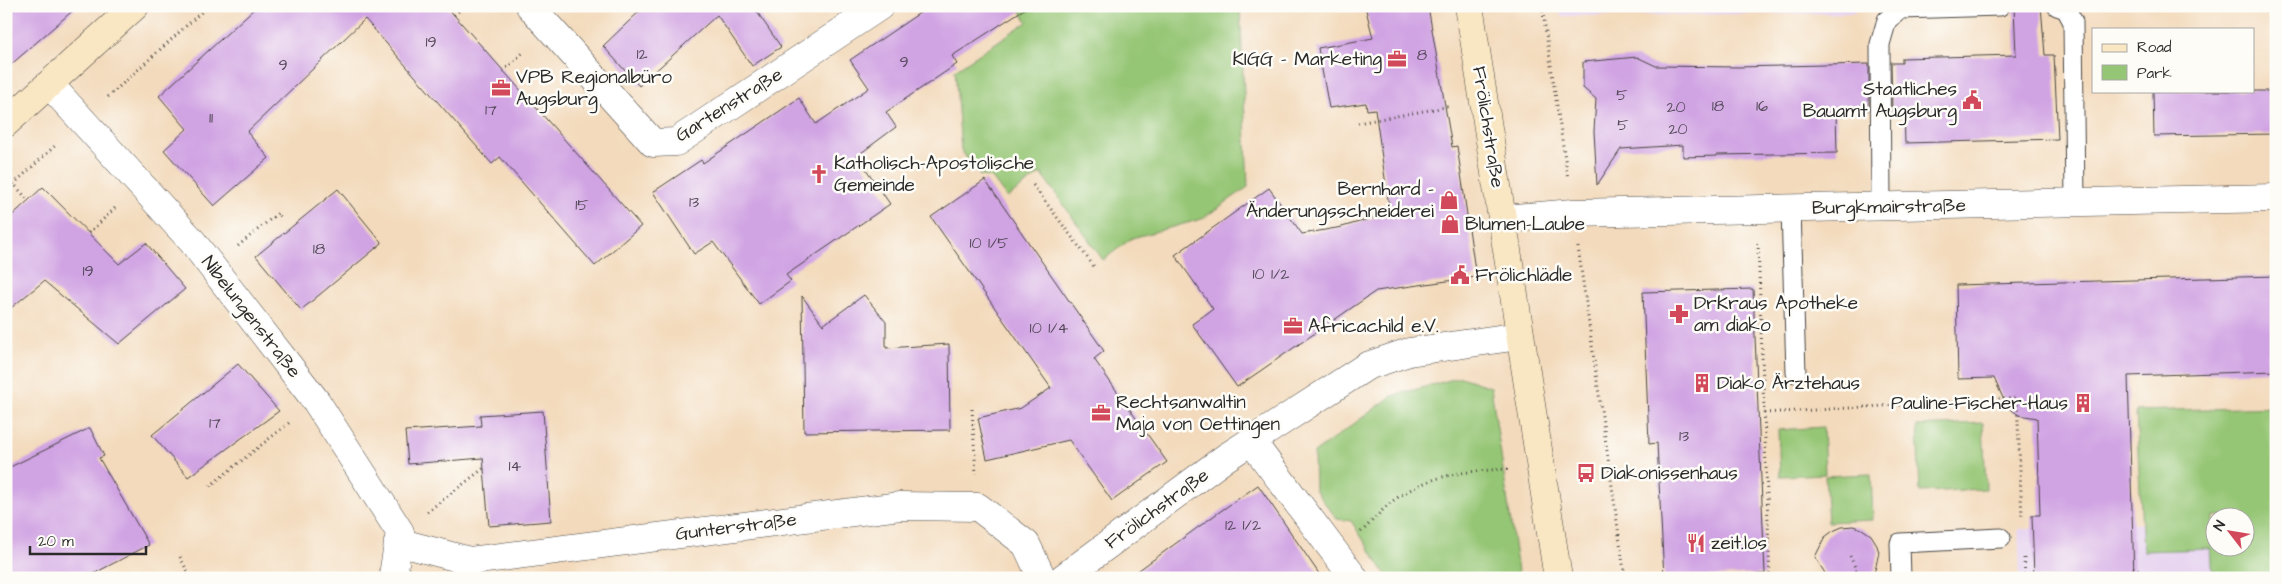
<svg xmlns="http://www.w3.org/2000/svg" width="2282" height="584" font-family="'Architects Daughter',sans-serif">
  <style>
    .built { fill: #e6d2f0 }
    .green { fill: #95c675; stroke: #607850; fill-rule: evenodd }
    .building { fill: #d0a3e3 }
    .lines { fill: none; stroke-linecap: round; stroke-linejoin: round }
    .lane-casing { stroke: #494541; stroke-width: 21 }
    .street-casing { stroke: #494541; stroke-width: 29 }
    .secondary-casing { stroke: #494541; stroke-width: 29 }
    .path { stroke: #494541; stroke-width: 3; stroke-dasharray: 1 4; stroke-linecap: butt }
    .lane { stroke: #fff; stroke-width: 19 }
    .street { stroke: #fff; stroke-width: 28 }
    .secondary { stroke: #f9e7c3; stroke-width: 28 }
    .labels { text-anchor: middle; dominant-baseline: central; stroke-width: 5; stroke-linejoin: round; paint-order: stroke }
    .number-label { font-size: 16px; fill: #544959 }
    .poi-label { font-size: 19px; fill: #2b2b2b; stroke: #fdfcf7; text-anchor: start }
    .street-label { font-size: 19px; fill: #2b2b2b; stroke: #fdfcf7 }
  </style>
  <rect width="100%" height="100%" fill="#fdfcf7"/>
  <filter id="ink" filterUnits="userSpaceOnUse"><feTurbulence type="fractalNoise" baseFrequency=".02" numOctaves="2"/><feDisplacementMap in="SourceGraphic" scale="10" xChannelSelector="R" yChannelSelector="G"/><feConvolveMatrix kernelMatrix="1 2 1 2 8 2 1 2 1" color-interpolation-filters="sRGB"/></filter>
  <filter id="wash" filterUnits="userSpaceOnUse"><feTurbulence type="fractalNoise" baseFrequency=".0096" numOctaves="4" result="noise"/><feDisplacementMap in="SourceGraphic" scale="20" xChannelSelector="R" yChannelSelector="G"/><feGaussianBlur stdDeviation="1.12" result="paint"/><feColorMatrix in="noise" values="0 0 0 0 0 0 0 0 0 0 0 0 0 0 0 0 0 1.4 0 .05"/><feComposite in="paint" operator="in"/></filter>
  <g filter="url(#wash)">
    <rect width="100%" height="100%" fill="#f3dabc"/>
    <!-- built -->
    <path class="built" d="M1560,6H1855V13L1561,16Z
      M2214,520V546H2244L2276,578H2020L2018,529Z"/>
    <!-- green -->
    <path class="green" d="M1018,6H1240L1248,187L1202,219L1132,238L1103,260L1041,173L1007,198L992,178L979,175L961,150L955,70L1027,22Z
      M1461,377L1491,387L1519,578H1388L1351,521L1337,519L1315,490L1314,453L1392,396Z
      M2276,407V578H2213L2211,549L2143,551L2136,411ZM2244,516V546H2214V516Z
      M1983,423L1986,489L1920,492L1917,426Z
      M1823,427L1825,474L1780,476L1778,430Z
      M1871,474L1873,520L1828,522L1825,476Z"/>
    <g id="blocks">
      <!-- building -->
      <path class="building" d="M6,6H78L6,69Z
        M257,6H446L641,226L595,266L500,157L492,164L365,19L247,132L269,158L214,206L164,150L187,129L159,96Z
        M645,6H753L781,47L752,66L717,15L639,86L603,46Z
        M930,6H1029L952,56L957,64L886,112L896,127L857,156L890,204L786,275L791,281L759,304L713,242L694,254L653,192L701,160L703,163L799,98L816,124L869,88L850,60Z
        M1365,6H1428L1452,147L1457,146L1476,277L1376,291L1237,387L1192,324L1213,309L1175,255L1269,188L1302,234L1342,227L1390,213L1375,109L1367,110L1366,103L1329,108L1318,48L1373,38Z
        M2014,6H2041L2045,55H2054L2058,139L1905,143L1904,109L1892,110L1891,63H1902V58L2016,55Z
        M1637,57L1656,66L1738,67L1869,64V110L1836,111L1837,153L1717,155V156L1683,157V145L1621,149L1597,185L1594,131L1596,99L1583,88V62Z
        M2153,91H2276V134L2154,136Z
        M985,180L1104,351L1094,359L1167,462L1112,501L1069,440L987,459L978,418L1021,408L1051,388L931,217Z
        M43,187L119,264L146,243L185,289L119,344L44,281L6,312V221Z
        M338,189L382,243L301,310L256,256Z
        M2276,276V371L2128,376L2134,578H2034L2032,515H2040L2037,418L2019,415L2007,407L1994,378L1958,379L1956,285Z
        M1753,289L1765,574L1664,578L1657,443L1649,444L1643,292Z
        M864,295L886,322V348L949,344L950,430L804,432L802,296L823,325Z
        M238,364L279,411L188,477L152,435Z
        M543,411L551,521L489,526L483,458L408,464L405,431L481,426L480,415Z
        M90,428L104,456L99,458L149,545L85,578H6V469Z
        M1258,485L1322,578H1128L1215,515Z
        M1853,526L1862,529L1871,535L1876,543L1879,552L1875,570L1869,578H1828L1815,557L1825,537L1833,531L1842,527Z"/>
    </g>
  </g>
  <g filter="url(#ink)">
    <use href="#blocks" fill-opacity="0" stroke="#494541" stroke-width="1"/>
    <g class="lines">
      <!-- lane casing -->
      <g class="lane-casing">
        <path id="lane" d="M2057,6L2066,9L2073,22L2075,203
          M1881,207L1880,44L1887,20L1901,9L2000,6
          M1791,210L1796,373
          M1901,578L1900,543L2001,538"/>
      </g>
      <!-- street casing -->
      <g class="street-casing">
        <path id="street" d="M530,6L653,143L676,142L880,6
          M50,85L192,241L212,267L316,401L400,532L394,569L398,578
          M1503,219L1573,213L2276,198
          M1252,442L1354,578
          M398,542L470,561L900,506L978,507L1026,544L1042,578
          M1063,578L1225,458L1367,366L1409,352L1519,336"/>
      </g>
      <!-- secondary casing -->
      <g class="secondary-casing">
        <path id="secondary" d="M1469,6L1558,578
          M6,123L135,6"/>
      </g>
      <!-- path -->
      <path class="path" d="M1542,6L1568,179
        M454,15L465,6
        M503,71L525,51
        M108,97L208,6
        M1358,123L1451,106
        M6,175L28,200
        M1033,185L1095,268
        M6,191L57,144
        M89,233L116,207
        M1758,243L1770,578
        M238,246L278,213L282,220
        M1578,247L1625,578
        M972,409L976,474
        M1764,413L2017,398L2022,517
        M210,486L290,422
        M427,512L484,468
        M1361,532C1372,522 1382,509 1394,500C1430,474 1466,471 1508,469
        M1850,556L1860,578
        M180,557L191,578
        M2024,558L2025,578
        M2133,567L2153,578"/>
      <!-- lane -->
      <use href="#lane" class="lane"/>
      <!-- street -->
      <use href="#street" class="street"/>
      <!-- secondary -->
      <use href="#secondary" class="secondary"/>
    </g>
  </g>
  <!-- icons -->
  <defs>
    <g id="office-bare" transform="scale(1.5)"><path d="M-6-3h4V-5.5h4V-3h4V5H-6ZM-1-4.5V-3h2v-1.5ZM-6 0V1H6V0Z" fill="#d1495b" stroke="#fdfcf7" stroke-width="2.5" paint-order="stroke"/></g>
    <g id="civic-bare" transform="scale(1.5)"><path d="M-.6-6.5H3V-4.5H.6V-3L4-1V1h2V6H-6V1h2V-1L-.6-3ZM-1.2 2.5V6h2.4V2.5Z" fill="#d1495b" stroke="#fdfcf7" stroke-width="2.5" paint-order="stroke"/></g>
    <g id="church-bare" transform="scale(1.5)"><path d="M-1.2-6h2.4v3.5h3.3v2.4h-3.3V6h-2.4V-.1h-3.3v-2.4h3.3Z" fill="#d1495b" stroke="#fdfcf7" stroke-width="2.5" paint-order="stroke"/></g>
    <g id="shop-bare" transform="scale(1.5)"><path d="M-5-2.5h2.3a2.7 3.5 0 0 1 5.4 0H5L5.5 6h-11ZM-1.5-2.5h3a1.5 2.3 0 0 0-3 0Z" fill="#d1495b" stroke="#fdfcf7" stroke-width="2.5" paint-order="stroke"/></g>
    <g id="pharmacy-bare" transform="scale(1.5)"><path d="M-2-6h4v4h4v4h-4v4h-4v-4h-4v-4h4Z" fill="#d1495b" stroke="#fdfcf7" stroke-width="2.5" paint-order="stroke"/></g>
    <g id="building-bare" transform="scale(1.5)"><path d="M-4-6H4V6H1V3H-1V6H-4ZM-2.5-4.3h1.7v1.8h-1.7ZM.8-4.3h1.7v1.8H.8ZM-2.5-1h1.7V.8h-1.7ZM.8-1h1.7V.8H.8Z" fill="#d1495b" stroke="#fdfcf7" stroke-width="2.5" paint-order="stroke"/></g>
    <g id="bus-bare" transform="scale(1.5)"><path d="M-5-6H5V4H4V6H2V4H-2V6H-4V4H-5ZM-3.5-4V0h7V-4ZM-3.5 1.2v1.5H-2V1.2ZM2 1.2v1.5H3.5V1.2Z" fill="#d1495b" stroke="#fdfcf7" stroke-width="2.5" paint-order="stroke"/></g>
    <g id="restaurant-bare" transform="scale(1.5)"><path d="M-5-6h1v4h1v-4h1v4h1v-4h1v5L-1.5 .5V6h-2V.5L-5-1ZM5-6V6H3V1.5H1.5Q1.5-4 5-6Z" fill="#d1495b" stroke="#fdfcf7" stroke-width="2.5" paint-order="stroke"/></g>
  </defs>
  <g fill-rule="evenodd">
    <use href="#office-bare" x="1397" y="59"/>
    <use href="#office-bare" x="501" y="88"/>
    <use href="#civic-bare" x="1972" y="100"/>
    <use href="#church-bare" x="819" y="174"/>
    <use href="#shop-bare" x="1449" y="200"/>
    <use href="#shop-bare" x="1450" y="224"/>
    <use href="#civic-bare" x="1460" y="275"/>
    <use href="#pharmacy-bare" x="1679" y="314"/>
    <use href="#office-bare" x="1293" y="326"/>
    <use href="#building-bare" x="1702" y="383"/>
    <use href="#building-bare" x="2083" y="403"/>
    <use href="#office-bare" x="1101" y="413"/>
    <use href="#bus-bare" x="1586" y="473"/>
    <use href="#restaurant-bare" x="1696" y="543"/>
  </g>
  <g class="labels">
    <!-- number labels -->
    <g class="number-label">
      <text x="431" y="42">19</text>
      <text x="642" y="54">12</text>
      <text x="1422" y="55">8</text>
      <text x="904" y="62">9</text>
      <text x="283" y="65">9</text>
      <text x="1622" y="95">5</text>
      <text x="1718" y="106">18</text>
      <text x="1762" y="106">16</text>
      <text x="1676" y="107">20</text>
      <text x="491" y="110">17</text>
      <text x="211" y="118">11</text>
      <text x="1623" y="125">5</text>
      <text x="1678" y="129">20</text>
      <text x="694" y="202">13</text>
      <text x="582" y="205">15</text>
      <text x="989" y="243">10 1/5</text>
      <text x="319" y="249">18</text>
      <text x="88" y="271">19</text>
      <text x="1271" y="274">10 1/2</text>
      <text x="1049" y="328">10 1/4</text>
      <text x="215" y="423">17</text>
      <text x="1684" y="436">13</text>
      <text x="515" y="466">14</text>
      <text x="1243" y="525">12 1/2</text>
    </g>
    <!-- poi labels -->
    <g class="poi-label">
      <text x="1382" y="59" text-anchor="end">KIGG - Marketing</text>
      <text x="516" y="77">VPB Regionalbüro<tspan x="516" dy="22">Augsburg</tspan></text>
      <text x="1957" y="89" text-anchor="end">Staatliches<tspan x="1957" dy="22">Bauamt Augsburg</tspan></text>
      <text x="834" y="163">Katholisch-Apostolische<tspan x="834" dy="22">Gemeinde</tspan></text>
      <text x="1434" y="189" text-anchor="end">Bernhard -<tspan x="1434" dy="22">Änderungsschneiderei</tspan></text>
      <text x="1465" y="224">Blumen-Laube</text>
      <text x="1475" y="275">Frölichlädle</text>
      <text x="1694" y="303">DrKraus Apotheke<tspan x="1694" dy="22">am diako</tspan></text>
      <text x="1308" y="326">Africachild e.V.</text>
      <text x="1717" y="383">Diako Ärztehaus</text>
      <text x="1116" y="402">Rechtsanwaltin<tspan x="1116" dy="22">Maja von Oettingen</tspan></text>
      <text x="2068" y="403" text-anchor="end">Pauline-Fischer-Haus</text>
      <text x="1601" y="473">Diakonissenhaus</text>
      <text x="1711" y="543">zeit.los</text>
    </g>
    <!-- street labels -->
    <g class="street-label">
      <text transform="translate(729 105) rotate(-32)">Gartenstraße</text>
      <text transform="translate(1488 127) rotate(81)">Frölichstraße</text>
      <text transform="translate(1889 207) rotate(-1)">Burgkmairstraße</text>
      <text transform="translate(251 317) rotate(52)">Nibelungenstraße</text>
      <text transform="translate(1157 509) rotate(-36)">Frölichstraße</text>
      <text transform="translate(736 527) rotate(-7)">Gunterstraße</text>
    </g>
  </g>
  <!-- margin -->
  <rect width="2282" height="584" fill="none" stroke="#fdfcf7" stroke-width="25"/>
  <!-- legend -->
  <rect x="2092" y="28" width="162" height="65" fill="#fdfcf7" stroke="#a9a8a5"/>
  <rect x="2102" y="44" width="25" height="8" fill="#f9e7c3" stroke="#a9a8a5"/>
  <text x="2137" y="52" font-size="15" fill="#2b2b2b">Road</text>
  <rect x="2102" y="65" width="25" height="15" fill="#95c675" stroke="#a9a8a5"/>
  <text x="2137" y="78" font-size="15" fill="#2b2b2b">Park</text>
  <!-- north arrow -->
  <g transform="translate(2230 532) rotate(301)"><circle r="24" fill="#fdfcf7" stroke="#a9a8a5"/>
  <path d="M0-4L9 19L0 12L-9 19Z" fill="#d1495b"/>
  <text y="-8" font-size="14" font-weight="bold" text-anchor="middle" fill="#2b2b2b">N</text>
  </g>
  <!-- scale -->
  <path d="M30 546v8h116v-8" fill="none" stroke="#2b2b2b" stroke-width="2.5"/>
  <text x="38" y="546" font-size="15" fill="#2b2b2b" stroke="#fdfcf7" stroke-width="4" paint-order="stroke">20 m</text>
</svg>
